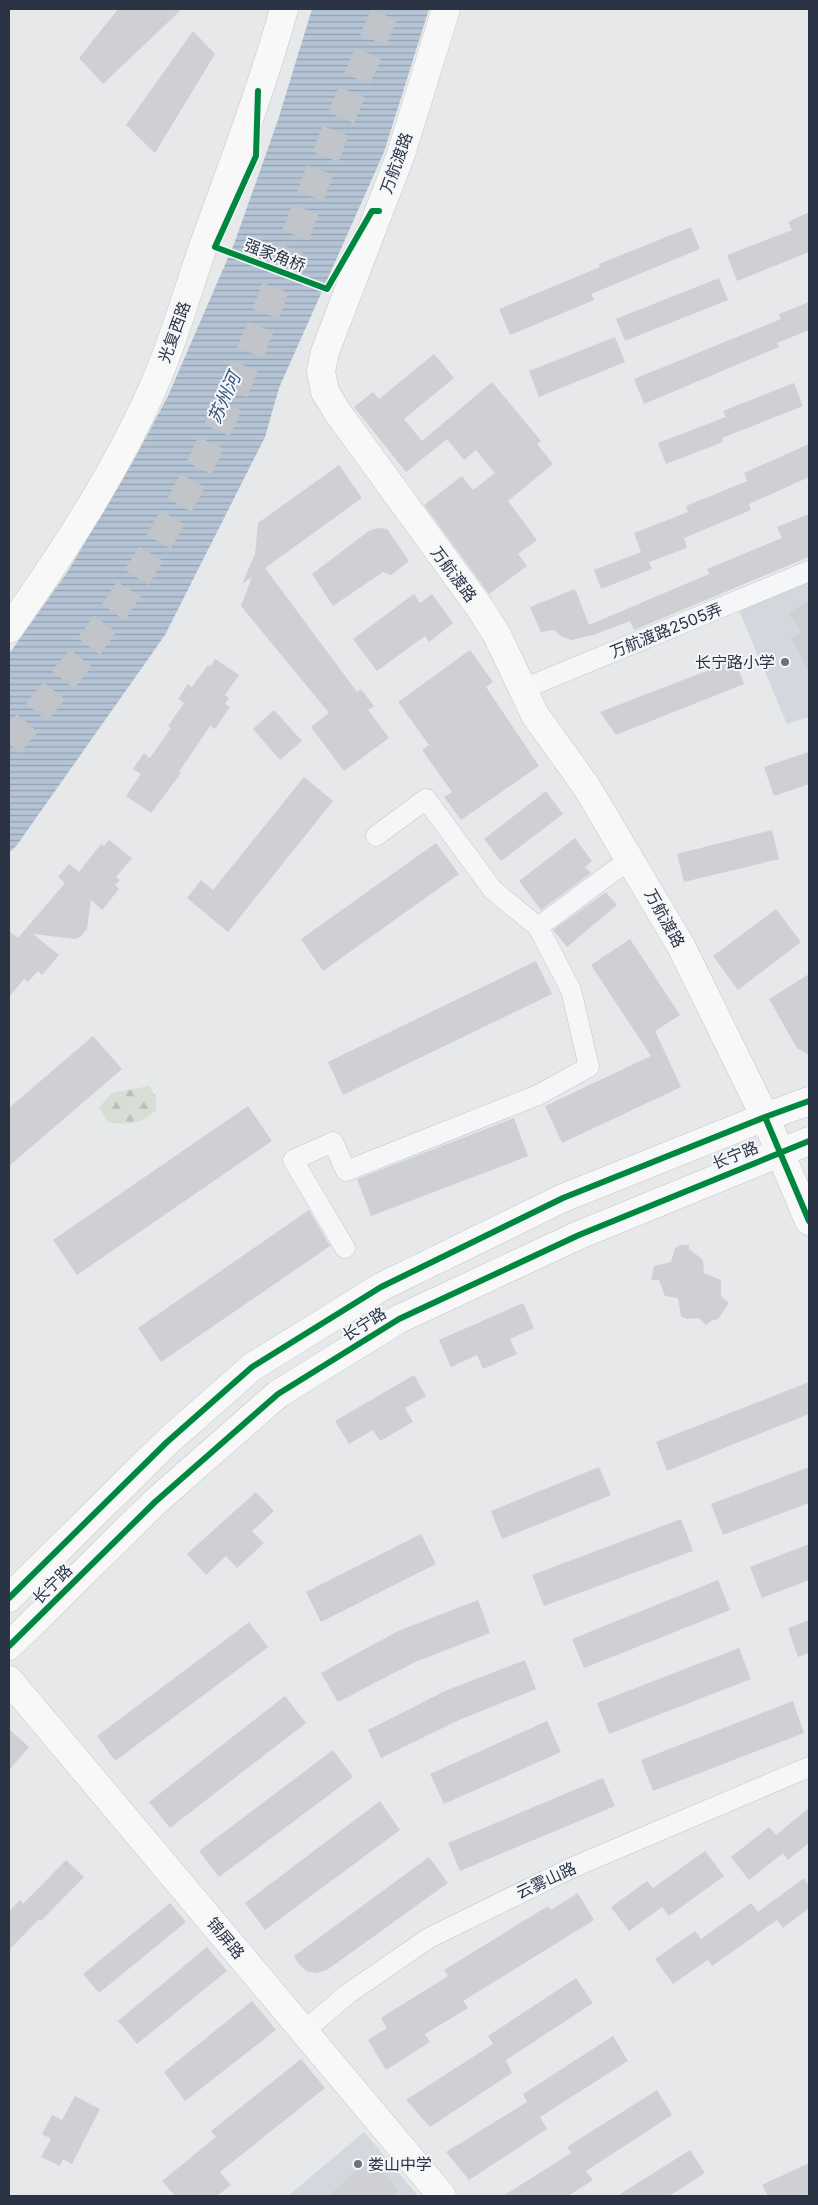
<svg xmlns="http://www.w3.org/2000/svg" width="818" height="2205" font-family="Inter,'Noto Sans SC',sans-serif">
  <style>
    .built { fill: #d4d7dd }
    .forest { fill: url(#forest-firs) }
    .water { fill: url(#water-rules) }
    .building { fill: #ced0d3 }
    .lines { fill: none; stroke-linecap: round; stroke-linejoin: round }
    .highway-tunnel { stroke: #c1c4c9; stroke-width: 28; stroke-dasharray: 28 14; stroke-linecap: butt }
    .street-casing { stroke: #c4c6c8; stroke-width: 21 }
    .secondary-casing { stroke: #c4c6c8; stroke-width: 29 }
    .primary-casing { stroke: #c2c5c8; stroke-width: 29 }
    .street { stroke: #f5f6f7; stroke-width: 20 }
    .secondary { stroke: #f8f8f8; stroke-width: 28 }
    .primary { stroke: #f8f8f8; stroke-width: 28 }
    .cycleway-casing { stroke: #f4f6f9; stroke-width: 9 }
    .cycleway { stroke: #00873e; stroke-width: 6 }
    .poi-dot { fill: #6c737f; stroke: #f4f6f9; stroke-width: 2 }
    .labels { text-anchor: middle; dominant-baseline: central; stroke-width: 4; stroke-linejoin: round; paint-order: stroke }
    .street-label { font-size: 16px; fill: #2b3445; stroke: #f4f6f9 }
    .poi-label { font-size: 16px; fill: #2b3445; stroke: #f4f6f9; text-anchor: end }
    .water-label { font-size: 18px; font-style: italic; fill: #34527a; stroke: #f4f6f9 }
  </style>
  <defs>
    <pattern id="forest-firs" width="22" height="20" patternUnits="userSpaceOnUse" patternTransform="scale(1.25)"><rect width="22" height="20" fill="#d6ded6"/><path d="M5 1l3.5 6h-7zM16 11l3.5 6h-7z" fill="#b8bfb9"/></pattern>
    <pattern id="water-rules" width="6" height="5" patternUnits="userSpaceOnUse" patternTransform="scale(1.25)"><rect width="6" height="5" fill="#b4c4d5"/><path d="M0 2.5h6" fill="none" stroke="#93a0af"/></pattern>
  </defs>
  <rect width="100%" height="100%" fill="#e6e8ea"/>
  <!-- built -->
  <path class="built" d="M809,577V717L787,724L737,606Z
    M364,2132L418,2196H288Z"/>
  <!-- forest -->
  <path class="forest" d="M149,1086L156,1097V1110C141,1125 128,1125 108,1122L99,1107L112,1093Z"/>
  <!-- water -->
  <path class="water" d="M312,9H429L384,152L279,388L265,437L165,635L17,845L9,853V654L68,571L135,458L168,396L234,244L278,120Z"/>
  <!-- building -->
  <path class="building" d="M118,9H182L103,84L79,58Z
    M193,31L215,54L155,153L126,125Z
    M809,212V252L737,281L727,255L792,230L788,222Z
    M691,227L700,249L591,294L594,300L510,335L499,309L600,267L599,264Z
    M719,278L728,300L625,341L616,319Z
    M809,302V330L777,343L779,347L644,404L634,379L781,319L779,314Z
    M615,337L625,362L539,397L529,371Z
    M434,354L454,378L404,419L422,441L492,382L541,441L537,444L553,464L508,501L537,540L518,554L527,566L489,594L424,505L462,476L473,490L495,473L476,450L464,460L447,439L406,472L354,407L373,392L379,399Z
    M794,383L803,406L722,438L723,442L666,464L658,443L726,417L723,411Z
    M809,444V477L749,504L751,510L684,538L687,548L649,562L652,569L601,589L594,570L641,552L634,533L688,512L686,506L747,481L744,473Z
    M339,465L362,498L265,568L357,692L361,689L374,706L368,710L389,738L344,771L311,727L329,713L241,606L252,577L242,584L255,554L258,523Z
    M809,514V557L634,630L630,621L593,635L589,625L709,574L707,569L782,538L777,527Z
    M379,528L387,529L409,561L391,575L383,572L333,606L312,574L370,530Z
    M575,589L593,635L572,640L562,637L554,630L541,632L530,607Z
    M414,594L420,603L432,594L453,623L429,642L425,636L377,671L353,639Z
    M809,600V672L791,638L801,632L789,613Z
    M470,650L493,682L486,687L539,766L461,820L444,797L452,792L422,750L429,745L398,702Z
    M215,659L239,675L225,695L229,698L225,704L230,707L215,729L210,726L179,772L181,773L151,813L126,796L141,774L133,769L144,753L150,758L171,728L168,726L184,703L178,699L188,684L192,687L208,665L210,667Z
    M735,660L744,684L616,735L600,712Z
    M274,710L302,741L280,760L253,729Z
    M809,752V784L774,796L764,767Z
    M304,777L333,801L228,932L187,898L201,880L213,890Z
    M546,791L563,814L501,861L484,839Z
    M772,830L779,859L684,882L677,854Z
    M575,838L592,861L585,867L591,873L541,910L519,881Z
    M109,840L132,858L116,877L120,880L115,885L119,889L102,910L91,900L87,929L80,937L75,939L33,934L59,955L42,975L38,971L28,982L24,979L9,997V931L18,938L65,883L58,877L69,864L79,872L101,844L104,846Z
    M436,843L459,874L323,971L301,939Z
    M606,892L617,905L567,947L553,930Z
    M776,909L801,942L738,990L713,956Z
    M630,939L680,1015L655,1031L681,1087L562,1143L545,1106L651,1056L591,965Z
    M536,961L552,994L343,1095L328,1062Z
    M809,974V1055L797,1048L769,999Z
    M93,1036L122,1069L9,1166V1108Z
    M248,1106L272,1141L77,1275L53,1240Z
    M514,1118L528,1156L371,1216L357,1179Z
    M309,1210L330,1246L161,1362L138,1328Z
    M680,1245H689V1249L703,1260L704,1273L721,1280V1296L729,1303L718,1319L711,1321L706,1325L699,1318L686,1319L681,1316L678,1298L665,1296L659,1280H651L654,1266L671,1262L675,1248Z
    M523,1303L534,1328L510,1339L517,1354L483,1369L477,1355L451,1367L439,1340Z
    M414,1375L426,1396L405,1408L413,1422L380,1441L373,1430L349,1444L335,1421Z
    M809,1382V1414L667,1471L656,1442Z
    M599,1467L611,1495L502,1539L491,1511Z
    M809,1467V1503L723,1535L711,1504Z
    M256,1492L274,1511L252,1531L264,1543L237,1568L226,1556L206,1575L187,1554Z
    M681,1519L693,1551L544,1606L532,1575Z
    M421,1534L436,1564L321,1622L306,1592Z
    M809,1544V1580L762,1598L750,1567Z
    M718,1580L730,1610L584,1668L572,1639Z
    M478,1600L490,1633L415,1662L338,1702L321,1673L398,1631Z
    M809,1620V1653L798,1657L788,1628Z
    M249,1622L268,1647L115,1761L97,1736Z
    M739,1648L751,1679L609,1734L597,1703Z
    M525,1660L536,1689L459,1720L381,1758L368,1730L445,1691Z
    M285,1696L306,1723L170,1828L149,1802Z
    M793,1701L804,1733L653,1791L641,1760Z
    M547,1721L561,1752L444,1804L430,1774Z
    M9,1729L29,1747L9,1770Z
    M333,1750L353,1777L219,1877L199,1851Z
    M603,1778L615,1806L460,1871L448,1843Z
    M380,1801L400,1830L265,1930L245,1903Z
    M809,1808V1843L788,1860L783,1853L749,1880L731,1857L769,1827L776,1835Z
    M705,1851L724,1876L669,1916L662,1907L629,1931L611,1907L647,1881L653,1888Z
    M429,1857L448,1883L327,1970L317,1973L306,1971L298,1963L294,1956Z
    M66,1860L84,1877L41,1921L39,1919L9,1950V1911L20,1900L23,1904Z
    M804,1878L809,1886V1908L783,1928L777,1920L712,1966L708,1960L673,1984L655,1959L695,1931L701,1939L751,1903L758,1912Z
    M578,1893L594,1920L463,2001L468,2008L425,2034L430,2042L386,2070L368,2040L387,2028L381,2018L448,1976L444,1970L548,1906L551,1910Z
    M170,1903L186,1922L99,1993L83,1974Z
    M207,1947L227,1971L137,2044L118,2021Z
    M576,1978L593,2003L506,2060L512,2073L430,2127L406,2100L493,2044L488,2036Z
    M252,2001L276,2030L185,2101L164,2072Z
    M613,2036L628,2061L540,2117L547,2129L469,2180L446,2152L527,2102L523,2094Z
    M301,2059L325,2088L220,2172L231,2185L217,2196H175L162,2181L216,2137L211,2131Z
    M657,2090L672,2115L586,2171L593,2180L568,2196H503L571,2153L567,2147Z
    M75,2096L100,2109L72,2164L63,2159L60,2166L41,2157L51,2139L42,2134L52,2115L62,2120Z
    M690,2150L705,2173L669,2196H617Z
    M809,2163V2194L804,2196H768L762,2185Z
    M364,2165L370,2172L377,2166L398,2190L391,2196H328Z"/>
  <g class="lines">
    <!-- highway-tunnel -->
    <path class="highway-tunnel" d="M9,744C85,659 151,565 202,462C250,364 285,261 324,160C344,109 366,59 386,9"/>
    <!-- street casing -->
    <g class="street-casing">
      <path id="street" d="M523,689L809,571
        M538,927L630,859
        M345,1248L293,1160L333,1142L346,1171L538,1095L589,1067L571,990L538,927L493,890L426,799L376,836
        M304,2031L349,1993L429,1938L569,1869L809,1767"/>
    </g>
    <!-- secondary casing -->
    <g class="secondary-casing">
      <path id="secondary" d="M446,9L401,154L325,352L321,371L325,392L338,413L480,608L497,635L535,715L586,786L681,946L765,1117L809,1221
        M9,629C62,554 114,475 152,390C174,342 187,291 205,241C233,164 262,88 284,9
        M9,1680L442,2196"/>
    </g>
    <!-- primary casing -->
    <g class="primary-casing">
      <path id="primary" d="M9,1598L167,1442L252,1367L381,1287L563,1198L765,1117L809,1101
        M9,1646L155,1502L278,1394L399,1319L579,1235L809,1141"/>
    </g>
    <!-- street -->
    <use href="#street" class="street"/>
    <!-- secondary -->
    <use href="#secondary" class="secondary"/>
    <!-- primary -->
    <use href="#primary" class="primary"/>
    <!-- cycleway casing -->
    <g class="cycleway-casing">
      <path id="cycleway" d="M258,91L256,156L215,247L327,289L372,211H379
        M765,1117L809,1221
        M9,1598L167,1442L252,1367L381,1287L563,1198L765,1117L809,1101
        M9,1646L155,1502L278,1394L399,1319L579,1235L809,1141"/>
    </g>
    <!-- cycleway -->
    <use href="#cycleway" class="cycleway"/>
  </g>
  <!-- markers -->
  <g class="poi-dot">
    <circle cx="785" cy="662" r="5"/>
    <circle cx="358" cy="2164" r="5"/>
  </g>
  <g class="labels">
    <!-- street labels -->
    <g class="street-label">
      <text transform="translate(396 163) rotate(-70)">万航渡路</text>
      <text transform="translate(275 255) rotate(21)">强家角桥</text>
      <text transform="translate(174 332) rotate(-70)">光复西路</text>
      <text transform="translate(454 574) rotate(53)">万航渡路</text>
      <text transform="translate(666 630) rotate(-22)">万航渡路2505弄</text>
      <text transform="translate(665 918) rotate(61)">万航渡路</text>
      <text transform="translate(735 1155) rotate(-22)">长宁路</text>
      <text transform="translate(364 1324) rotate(-32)">长宁路</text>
      <text transform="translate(52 1584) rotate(-45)">长宁路</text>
      <text transform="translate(546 1880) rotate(-25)">云雾山路</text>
      <text transform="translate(226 1938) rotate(50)">锦屏路</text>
    </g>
    <!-- poi labels -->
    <g class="poi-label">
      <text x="775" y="662">长宁路小学</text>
      <text x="368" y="2164" text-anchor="start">娄山中学</text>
    </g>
    <!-- water labels -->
    <g class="water-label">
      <text transform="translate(224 398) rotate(-66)">苏州河</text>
    </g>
  </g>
  <!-- border -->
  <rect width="818" height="2205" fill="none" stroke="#2b3445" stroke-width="20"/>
</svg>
